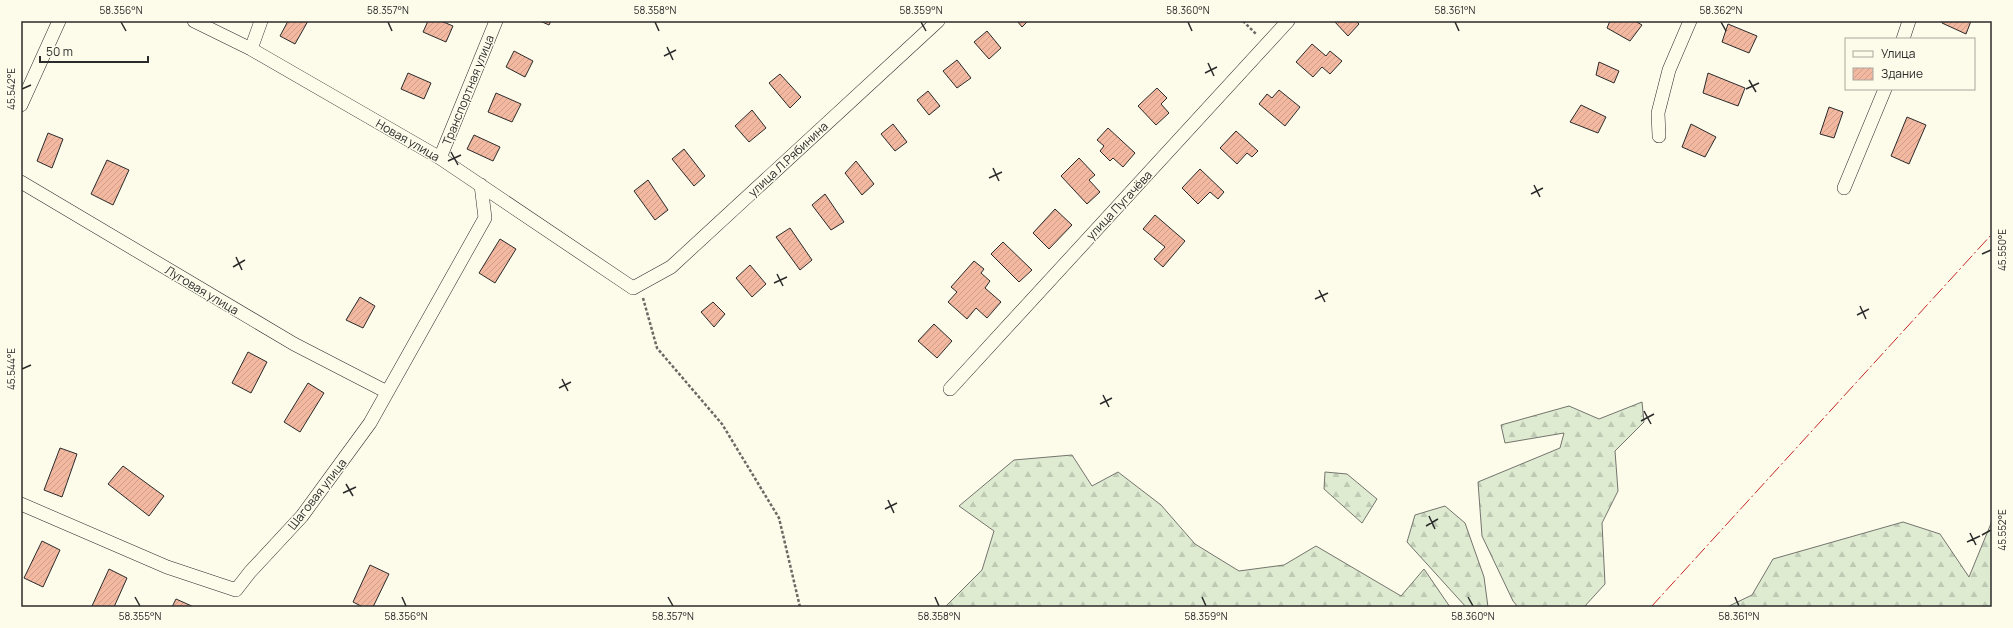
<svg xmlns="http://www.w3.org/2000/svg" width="2013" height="628" font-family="Manrope,sans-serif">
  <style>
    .forest { fill: url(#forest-firs); stroke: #74746e }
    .building { fill: url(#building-hatch); stroke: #2b2b2b }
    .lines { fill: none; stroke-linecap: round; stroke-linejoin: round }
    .street-casing { stroke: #2b2b2b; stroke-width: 14 }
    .path { stroke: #6a6964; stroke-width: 2.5; stroke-dasharray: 3 2; stroke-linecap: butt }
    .street { stroke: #fdfbea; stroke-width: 13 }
    .power { stroke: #c62828; stroke-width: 1; stroke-dasharray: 14 3 2 3; stroke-linecap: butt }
    .ticks { fill: none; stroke: #2b2b2b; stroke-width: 1.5 }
    .labels { text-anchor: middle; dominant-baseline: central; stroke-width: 3; stroke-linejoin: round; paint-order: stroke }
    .street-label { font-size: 12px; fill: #2b2b2b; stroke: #fdfbea }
    .neatline { fill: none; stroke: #2b2b2b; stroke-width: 1.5 }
    .ticks-label { font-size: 10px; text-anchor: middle; fill: #2b2b2b }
  </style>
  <defs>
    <pattern id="forest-firs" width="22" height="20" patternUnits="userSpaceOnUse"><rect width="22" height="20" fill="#deebd1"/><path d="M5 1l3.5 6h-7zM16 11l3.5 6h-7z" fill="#bfcab4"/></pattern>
    <pattern id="building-hatch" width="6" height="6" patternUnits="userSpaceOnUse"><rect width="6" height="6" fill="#f2b8a0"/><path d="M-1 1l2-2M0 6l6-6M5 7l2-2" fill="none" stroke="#d09e8a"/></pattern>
  </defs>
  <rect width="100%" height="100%" fill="#fdfbea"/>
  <!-- forest -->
  <path class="forest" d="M1642,402L1644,422L1615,451L1618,491L1602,523L1605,584L1584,607H1518L1513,601L1482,536L1478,482L1560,448L1564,433L1505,443L1501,425L1569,406L1599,419Z
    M1072,455L1092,486L1118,472L1161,505L1195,544L1239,571L1284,565L1316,546L1401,596L1424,569L1450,607H945L982,570L994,531L959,506L1014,460Z
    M1325,472L1347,474L1377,499L1362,523L1324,489Z
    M1445,506L1465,523L1484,577L1488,607H1466L1407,542L1415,515Z
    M1992,521V607H1727L1752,595L1773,559L1903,522L1940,534L1969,577Z"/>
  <!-- building -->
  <path class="building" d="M288,21H308L295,44L280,36Z
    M428,21H441L453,26L446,42L423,32Z
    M540,21H551L549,25Z
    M1017,21H1028L1022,27Z
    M1334,21H1356L1359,24L1348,36Z
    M1610,21H1635L1642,25L1630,41L1607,28Z
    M1942,21H1971L1966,34L1942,23Z
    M1728,24L1757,36L1749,53L1722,42Z
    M987,31L1001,48L989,59L974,42Z
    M1312,44L1326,56L1330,51L1342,61L1330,74L1322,67L1313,77L1296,62Z
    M514,51L533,61L525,77L506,67Z
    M957,60L971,78L957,88L943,71Z
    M1599,62L1619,71L1614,83L1596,75Z
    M408,73L431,83L424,99L401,89Z
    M1708,73L1745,88L1738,106L1703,93Z
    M780,74L801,97L790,108L769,83Z
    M1157,88L1167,98L1161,104L1169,113L1156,125L1138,106Z
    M1279,90L1300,107L1285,126L1259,104L1267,94L1272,98Z
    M928,91L940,106L929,115L917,100Z
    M496,93L521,104L512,122L488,112Z
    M1581,105L1606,117L1598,133L1570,122Z
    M1829,107L1843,112L1834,138L1820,134Z
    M752,110L766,128L749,142L735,126Z
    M1907,117L1926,125L1909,164L1891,156Z
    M893,124L907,142L895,151L881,134Z
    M1691,124L1716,137L1705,157L1682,147Z
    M1108,128L1135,153L1123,167L1113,158L1110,161L1100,151L1104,146L1097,140Z
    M1236,131L1258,151L1252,157L1247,153L1237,164L1220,148Z
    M48,133L63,139L52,168L37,161Z
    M474,135L500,147L493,161L467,149Z
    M684,149L705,176L694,186L672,159Z
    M1079,158L1095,175L1089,180L1100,192L1087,204L1061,176Z
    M107,160L129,170L113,205L91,194Z
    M856,161L874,184L862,195L845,173Z
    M1200,169L1224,192L1218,199L1210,192L1198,204L1182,188Z
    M648,180L668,210L655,220L634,191Z
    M825,194L844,222L831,230L812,205Z
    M1055,209L1072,225L1049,249L1033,233Z
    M1155,215L1185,241L1163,267L1154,259L1165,247L1143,229Z
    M790,228L812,260L800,270L776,237Z
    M500,239L516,249L495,283L479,273Z
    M1003,242L1032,270L1019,282L991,254Z
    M974,261L984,269L981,273L990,281L985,288L1001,302L987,318L976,308L967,319L948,302L957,292L951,287Z
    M750,265L766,284L752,297L736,278Z
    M360,297L375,306L363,328L346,320Z
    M713,302L725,314L714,327L701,312Z
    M934,324L952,341L937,358L918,341Z
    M248,352L267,362L251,393L232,383Z
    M308,383L324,393L300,432L284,422Z
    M60,448L77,454L62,497L44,490Z
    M123,466L164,496L149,516L108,484Z
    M42,541L60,550L43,587L24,578Z
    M370,565L389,574L373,607H363L353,602Z
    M109,569L127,578L114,607H94L92,606Z
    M176,599L194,607H172Z"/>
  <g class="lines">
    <!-- street casing -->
    <g class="street-casing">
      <path id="street" d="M194,21L251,49L440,158L633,288L671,267L938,21
        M1903,39L1909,21
        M251,49L261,21
        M21,105L59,21
        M1659,136L1658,113L1669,70L1690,21
        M440,158L496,21
        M21,182L294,344L387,392
        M1844,188L1885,89
        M950,389L1288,21
        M21,504L167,567L236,590L250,572L302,516L370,423L485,218L481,185"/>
    </g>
    <!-- path -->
    <path class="path" d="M1243,21L1257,35
      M643,298L657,348L722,424L779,518L800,607"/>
    <!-- street -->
    <use href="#street" class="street"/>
    <!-- power -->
    <path class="power" d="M1651,607L1992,234"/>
  </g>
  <!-- ticks -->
  <path class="ticks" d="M121,22L126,31M388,22L392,31M655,22L659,31M921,22L926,31M1188,22L1192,31M1455,22L1459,31M1721,22L1726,31M667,47L673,60M664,56L676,50M1208,63L1214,76M1205,73L1217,67M1749,80L1756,92M22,89L31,85M1746,89L1759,83M451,152L458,165M448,161L461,155M993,168L999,181M989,178L1002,172M1534,185L1540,197M1531,194L1543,188M1982,254L1991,250M236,257L242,270M233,267L245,260M777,274L783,286M774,283L787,277M1319,290L1325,302M1315,299L1328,293M1860,306L1866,319M1857,315L1869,309M22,369L31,365M562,379L568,391M559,388L571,382M1103,395L1109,407M1100,404L1112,398M1644,411L1651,424M1641,421L1654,414M346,484L353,496M343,493L356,487M888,500L894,513M885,509L897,503M1429,516L1435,529M1426,526L1438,519M1970,533L1976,545M1982,535L1991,530M1967,542L1980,536M135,597L140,606M402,597L406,606M668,597L673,606M935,597L939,606M1202,597L1206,606M1468,597L1473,606M1735,597L1739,606"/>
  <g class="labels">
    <!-- street labels -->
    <g class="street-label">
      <text transform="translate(468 90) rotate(-68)">Транспортная улица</text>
      <text transform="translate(408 140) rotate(30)">Новая улица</text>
      <text transform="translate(788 159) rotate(-43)">улица Л.Рябинина</text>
      <text transform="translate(1119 205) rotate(-47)">улица Пугачёва</text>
      <text transform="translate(202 290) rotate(31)">Луговая улица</text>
      <text transform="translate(317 494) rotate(-52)">Шаговая улица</text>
    </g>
  </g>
  <!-- border -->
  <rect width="2013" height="628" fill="none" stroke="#fdfbea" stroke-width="44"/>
  <!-- legend -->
  <rect x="1845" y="38" width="130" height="52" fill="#fdfbea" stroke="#a9a89e"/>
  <rect x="1853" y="51" width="20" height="6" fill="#fdfbea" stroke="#a9a89e"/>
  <text x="1881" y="58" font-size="12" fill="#2b2b2b">Улица</text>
  <rect x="1853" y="68" width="20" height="12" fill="url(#building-hatch)" stroke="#a9a89e"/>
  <text x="1881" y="78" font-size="12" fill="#2b2b2b">Здание</text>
  <!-- scale -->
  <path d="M40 56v6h108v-6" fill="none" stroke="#2b2b2b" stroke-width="2"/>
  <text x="46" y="56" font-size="12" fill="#2b2b2b" stroke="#fdfbea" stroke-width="3" paint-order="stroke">50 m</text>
  <rect x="22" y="22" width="1969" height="584" class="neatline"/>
  <g class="ticks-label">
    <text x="121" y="14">58.356°N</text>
    <text x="388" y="14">58.357°N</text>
    <text x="655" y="14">58.358°N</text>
    <text x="921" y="14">58.359°N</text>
    <text x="1188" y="14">58.360°N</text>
    <text x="1455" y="14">58.361°N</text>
    <text x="1721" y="14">58.362°N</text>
    <text transform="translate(11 89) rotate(-90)" y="4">45.542°E</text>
    <text transform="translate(2002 250) rotate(-90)" y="4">45.550°E</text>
    <text transform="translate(11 369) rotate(-90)" y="4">45.544°E</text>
    <text transform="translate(2002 530) rotate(-90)" y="4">45.552°E</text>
    <text x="140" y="620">58.355°N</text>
    <text x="406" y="620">58.356°N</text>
    <text x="673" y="620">58.357°N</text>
    <text x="939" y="620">58.358°N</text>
    <text x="1206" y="620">58.359°N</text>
    <text x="1473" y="620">58.360°N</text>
    <text x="1739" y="620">58.361°N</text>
  </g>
</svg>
